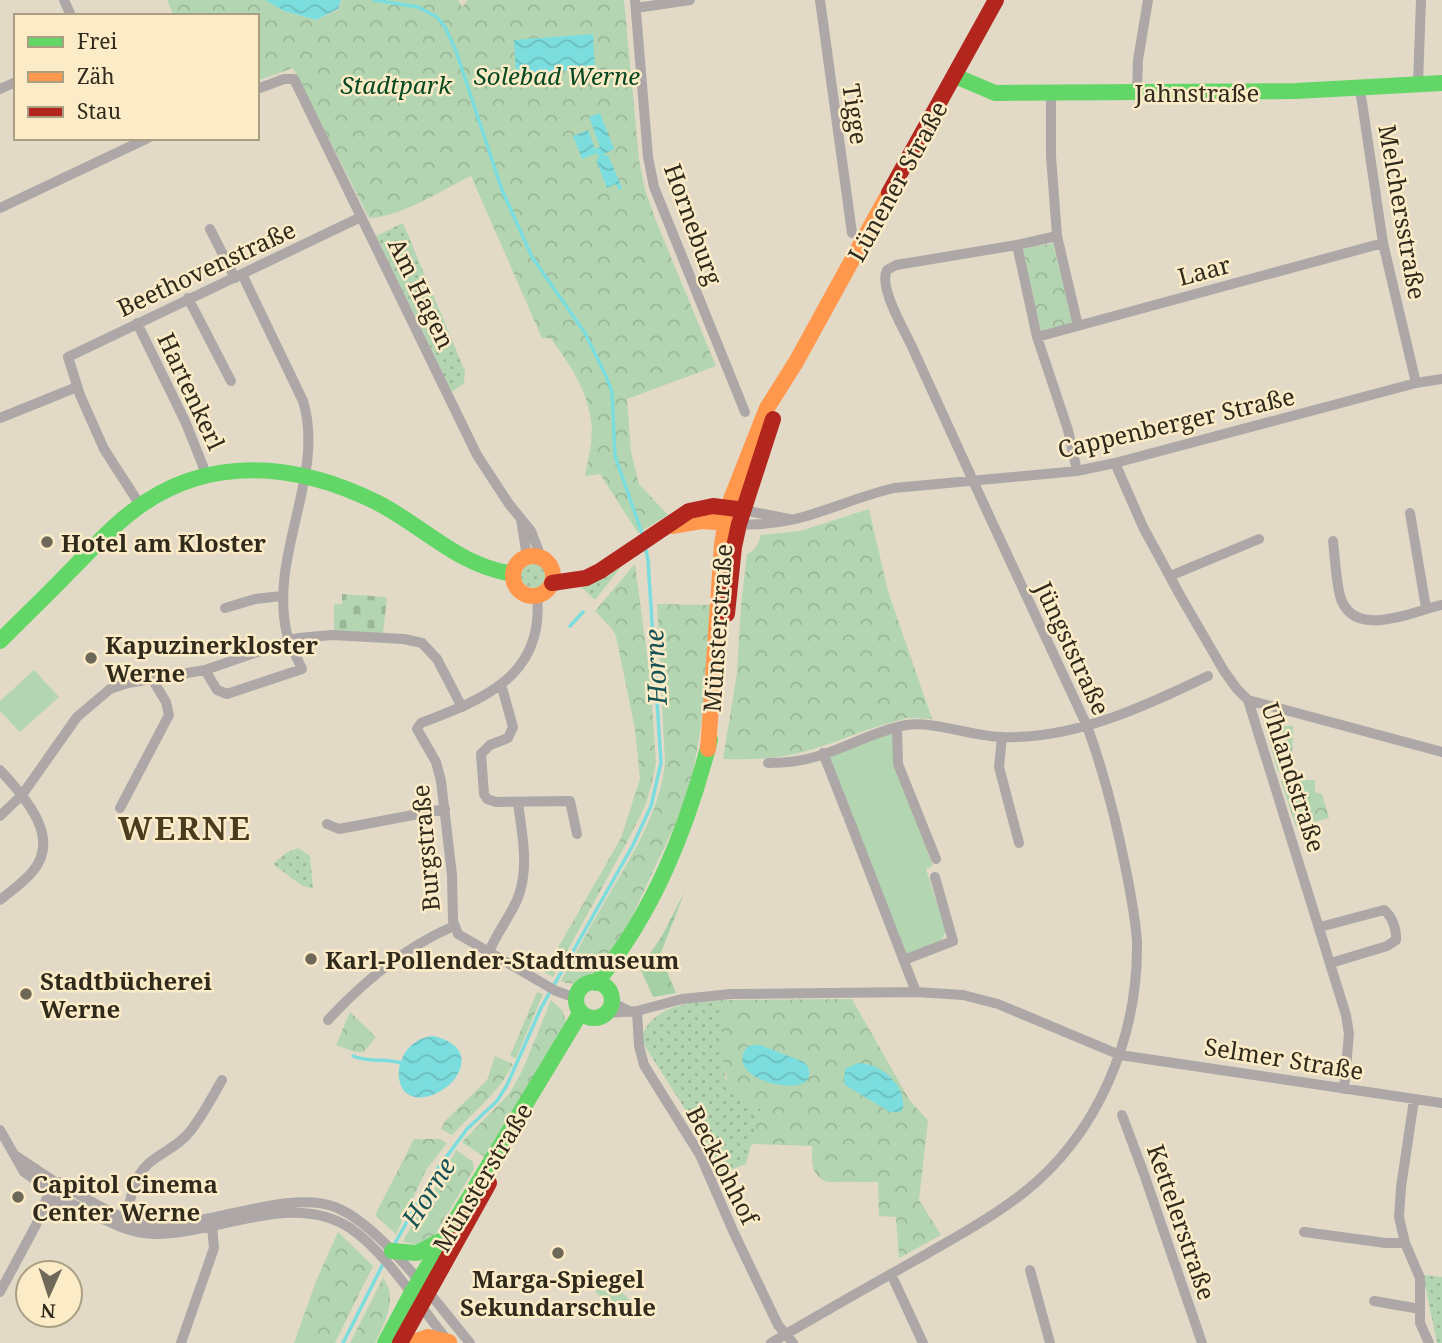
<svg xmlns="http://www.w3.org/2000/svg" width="1442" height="1343" font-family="'Noto Serif',serif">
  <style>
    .grass { fill: url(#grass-dots) }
    .forest { fill: url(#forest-crowns) }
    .cemetery { fill: url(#cemetery-stones) }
    .park { fill: url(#park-crowns) }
    .garden { fill: #b4d5b2 }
    .water { fill: url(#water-waves) }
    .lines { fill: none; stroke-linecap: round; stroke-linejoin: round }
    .stream { stroke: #7bdddd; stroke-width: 3.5 }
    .street { stroke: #ada8a7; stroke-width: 10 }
    .fast { stroke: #63d668; stroke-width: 16 }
    .slow { stroke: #ff974d; stroke-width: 16 }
    .jam { stroke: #b3261e; stroke-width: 16 }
    .poi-dot { fill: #6e6858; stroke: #fbebc7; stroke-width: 2.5 }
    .labels { text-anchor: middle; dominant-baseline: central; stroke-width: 5; stroke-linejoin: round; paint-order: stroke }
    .park-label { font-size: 24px; font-style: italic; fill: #064923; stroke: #fbebc7 }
    .street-label { font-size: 24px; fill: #302a1c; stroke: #fbebc7 }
    .poi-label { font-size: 24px; font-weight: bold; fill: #302a1c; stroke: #fbebc7; text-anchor: start }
    .water-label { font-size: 26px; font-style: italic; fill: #175357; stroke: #fbebc7 }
    .district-label { font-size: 32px; font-weight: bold; letter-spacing: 2px; fill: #4a3d1f; stroke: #fbebc7 }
  </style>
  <defs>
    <pattern id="grass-dots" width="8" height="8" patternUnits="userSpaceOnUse" patternTransform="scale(1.75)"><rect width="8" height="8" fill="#b4d5b2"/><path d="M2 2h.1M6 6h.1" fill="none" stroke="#9bb798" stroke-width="1.8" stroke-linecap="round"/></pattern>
    <pattern id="forest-crowns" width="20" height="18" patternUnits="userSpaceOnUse" patternTransform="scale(1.75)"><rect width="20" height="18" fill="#a5d0a6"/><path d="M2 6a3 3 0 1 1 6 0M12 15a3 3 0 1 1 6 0" fill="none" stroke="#8eb38e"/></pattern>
    <pattern id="cemetery-stones" width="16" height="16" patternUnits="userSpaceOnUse" patternTransform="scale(1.75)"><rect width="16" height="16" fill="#b4d5b2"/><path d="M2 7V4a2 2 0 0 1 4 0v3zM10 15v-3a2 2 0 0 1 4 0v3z" fill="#9bb798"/></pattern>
    <pattern id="park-crowns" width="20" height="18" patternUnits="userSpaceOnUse" patternTransform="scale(1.75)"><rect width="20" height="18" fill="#b4d5b2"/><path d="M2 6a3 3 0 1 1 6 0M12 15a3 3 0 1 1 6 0" fill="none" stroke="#9bb798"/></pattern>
    <pattern id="water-waves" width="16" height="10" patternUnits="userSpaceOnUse" patternTransform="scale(1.75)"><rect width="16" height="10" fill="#7bdddd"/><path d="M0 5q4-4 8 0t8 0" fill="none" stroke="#6bbebd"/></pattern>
  </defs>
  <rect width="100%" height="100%" fill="#e2dac7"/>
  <!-- grass -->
  <path class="grass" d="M403,223L465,371L464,383L452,392L376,236Z
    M521 576a12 12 0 1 1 24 0a12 12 0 1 1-24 0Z
    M621,567L595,600L580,586L603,578Z
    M298,848L310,856L313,889L301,885L273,864L286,853Z
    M721,1000L725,1078L746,1103L761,1109L746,1164L722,1173L711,1150L641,1040C649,1006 692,1001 721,1000Z
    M1423,1275L1442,1277V1343H1437Z"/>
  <!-- forest -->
  <path class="forest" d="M685,891L660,955L676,993L653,997L640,968L662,936Z"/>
  <!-- cemetery -->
  <path class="cemetery" d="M342,594L387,597L383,633L334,631V604H342Z"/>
  <!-- park -->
  <path class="park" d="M167,0H265L284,11L316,20L338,10L341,0H458L462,7L468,0H624L639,159L645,190L656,221L716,366L627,399L631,452L639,484L668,515L638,533L600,474L585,476C588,459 594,438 591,421C587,390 569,362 550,338H542L471,176C442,190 401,217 369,218L293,68L257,81V16H174Z
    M1053,243L1073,323L1041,331L1023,249Z
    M869,509L888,591L932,719L907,718L893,722C865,729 838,742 810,750C782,759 753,760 723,759L737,673L741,605L747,554C756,550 758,544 761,535L800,531Z
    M635,564L650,677L656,763L652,782L646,804L627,842L553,977L544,972L621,838L640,779L635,729L616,636L612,629L595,611Z
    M657,604L713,605C706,666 705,730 688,790C679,820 663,849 650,878C636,907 623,941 604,968C595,979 574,988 561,981C574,957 586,933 600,910C627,863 658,819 665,764Z
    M1265,726H1293L1292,773L1278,772Z
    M1315,780V792L1322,794L1329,818L1296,827L1281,781Z
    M537,992L543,994L516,1058L510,1056Z
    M852,999L910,1101L928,1120L919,1200L941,1235L899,1258L896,1217L879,1216L878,1182H827C810,1175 812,1162 812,1146L751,1144L761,1109C751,1105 740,1101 733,1092C719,1072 723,1025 721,1000Z
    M551,1000L563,1011L566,1024L486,1158L462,1142L510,1093L523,1069Z
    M350,1012L376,1037L364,1052H355L336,1045Z
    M495,1056L513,1064C496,1096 476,1109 452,1135L441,1129L445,1121L487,1080Z
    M414,1139H440L447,1143L426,1170L396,1234L375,1215Z
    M456,1150L473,1162L474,1169L432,1240L422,1245L404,1242L403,1241C420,1211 441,1181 456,1150Z
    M338,1232L373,1266L335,1343H294L316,1281Z
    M383,1278C399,1298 384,1324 375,1343H350Z"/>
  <!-- garden -->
  <path class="garden" d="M34,670L59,697L20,732L0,711V701Z
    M894,733L895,764L933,866L926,869L946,931L941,942L904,960L823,753Z
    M611,1278L634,1306L619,1319L595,1291Z"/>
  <!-- water -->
  <path class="water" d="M265,0H341L338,9L316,20L284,11Z
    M593,34L595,69L516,74L514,40Z
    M600,113L614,149L604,154L605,156L608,155L622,188L619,190L616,184L607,188L596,160L599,158L597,153L582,159L573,136L588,130L595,149L600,147L589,117Z
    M433,1036C456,1041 470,1055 456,1077C452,1084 443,1090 435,1094C386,1114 388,1040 433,1036Z
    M753,1045H760L804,1062C811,1068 812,1081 801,1084C782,1091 726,1075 747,1047Z
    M858,1063C881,1063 906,1085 903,1109L900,1112H890L845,1085L844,1080L845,1069Z"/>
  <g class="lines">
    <!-- stream -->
    <path class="stream" d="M374,0L418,7L437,17L445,27L456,51L502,190L532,257L585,333L606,376L612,392L615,456L643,536
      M570,626L583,612
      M353,1056C368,1063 385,1058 401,1063
      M394,1245L433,1175L467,1129L497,1101L507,1085L541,1008L633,845L651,806L661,763L648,560L645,546
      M343,1343L383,1264"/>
    <!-- street -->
    <path class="street" d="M64,0L71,16
      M635,0L648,157L654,187L745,412
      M820,0L852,233
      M636,8L690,0
      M1418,84L1421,0
      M0,89L16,82
      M257,89L284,79H294L477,455L509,504L531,531L541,557
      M1360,89L1383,243L1416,383
      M1137,92L1138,60L1148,0
      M1051,94V156L1057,236
      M0,208L148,138
      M210,229L235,278
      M188,298L231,381
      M137,323L185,421L203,466L205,477
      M1037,337L1383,243
      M0,418L77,387
      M1115,463L1143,527L1181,597L1224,671L1237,689L1248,700L1346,1015L1349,1034L1344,1089
      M1077,471L1068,430L1037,337L1017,245L1057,236L1078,326
      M140,505L104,449L80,395L68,357L361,217
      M743,510L789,519
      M1410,513L1426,608
      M521,519L527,557
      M739,524C800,528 838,501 894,488L1077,471L1115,463L1416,383L1442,379
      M1333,541C1335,559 1336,579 1340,596C1353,641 1412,611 1442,605
      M1170,576L1259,539
      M537,596C545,676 484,699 421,723L417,729L436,762L441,781L452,875L453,921L458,934L556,991L576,998
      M225,608L255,599L282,596
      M205,670L217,690L227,694L302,669C297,658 290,646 287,634C268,556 326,475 303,401L242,274
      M501,684L513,727L508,738L490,745L481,754L484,794L487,799L496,802L570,801L577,834
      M1248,700L1442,752
      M897,728L898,764L936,859
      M1002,737L999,767L1019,843
      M823,753L847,814
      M768,763C782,763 797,762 811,758C843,750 873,731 906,725C935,721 970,736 1001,737C1074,740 1143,707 1208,676
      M0,770C23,796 62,836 33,871C24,882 11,891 0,900
      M120,808L169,715L166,702L152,679
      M0,816L22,795L77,717L110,689L128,683L205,670L298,638L332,635L404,639L422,643L437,659L462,707
      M849,819L916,992
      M327,824L339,829L445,809
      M1320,927L1384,910C1392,916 1397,930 1396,940L1387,946L1331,963
      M489,952C496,934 509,918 517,900C530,870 522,833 518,803
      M904,960L953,941L935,877
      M611,1002L631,1012
      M637,1011L639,1046L644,1065L700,1155L734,1233L778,1325L793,1343
      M606,1013L637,1011L682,999L731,994L916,992L963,995L998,1004L1120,1055L1442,1103
      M328,1020C363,982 405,947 454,926
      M1414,1100L1401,1187L1399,1217L1405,1243L1420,1278V1323L1429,1343
      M1122,1115L1144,1174L1202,1343
      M0,1130L24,1172L48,1189
      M16,1156L55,1182
      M67,1188C94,1202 123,1224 155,1225C206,1227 290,1189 335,1207C381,1225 437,1304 470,1343
      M64,1200C92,1212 121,1233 153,1234C217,1235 292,1190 350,1228C387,1253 419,1306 448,1341
      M42,1217L55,1202L61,1201L66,1197L67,1188L59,1182L52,1183L48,1189V1196L55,1202
      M127,1224C128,1206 133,1177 148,1164C160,1153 175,1148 187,1135C201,1119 211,1099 222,1080
      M1304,1232L1386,1243H1405
      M1030,1270L1050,1343
      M891,1274L923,1343
      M0,1292L36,1225L48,1195
      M1374,1301L1420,1309
      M181,1343L214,1248L212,1226
      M771,1343C818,1315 866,1288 914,1261C951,1240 988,1220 1022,1194C1098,1135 1138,1038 1137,943C1136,920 1131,897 1127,875C1117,824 1105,775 1087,726C1028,601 970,475 913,349C905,331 878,287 887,270L896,265L1017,245"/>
    <!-- fast -->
    <path class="fast" d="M955,76L995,93L1296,91L1442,83
      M0,641C25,616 51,591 75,566C94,547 111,527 133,511C208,453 298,463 378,503C426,528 457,565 513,574
      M576 1000a18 18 0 1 1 36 0a18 18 0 1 1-36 0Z
      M596,983C654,912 687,829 710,740
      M392,1251L417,1253L442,1240
      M385,1343L411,1294L581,1012"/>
    <!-- slow -->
    <path class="slow" d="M672,526L701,521L733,523
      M513 576a20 20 0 1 1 40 0a20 20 0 1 1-40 0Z
      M708,749L722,545L728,507L767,408L796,362L889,193
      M410,1343L428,1337L449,1342"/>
    <!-- jam -->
    <path class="jam" d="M889,193L996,0
      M552,583L586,578L600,571L689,511L713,506L737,509
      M727,614L734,547L739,524L773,419
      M400,1343L489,1183"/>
  </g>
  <!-- markers -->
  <g class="poi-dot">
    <circle cx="47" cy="542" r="7"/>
    <circle cx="91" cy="658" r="7"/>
    <circle cx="311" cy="959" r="7"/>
    <circle cx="26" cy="994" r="7"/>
    <circle cx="18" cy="1197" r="7"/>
    <circle cx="558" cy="1253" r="7"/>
  </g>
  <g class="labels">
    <!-- park labels -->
    <g class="park-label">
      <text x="557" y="75">Solebad Werne</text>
      <text x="396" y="84">Stadtpark</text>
    </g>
    <!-- street labels -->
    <g class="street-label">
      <text x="1197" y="92">Jahnstraße</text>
      <text transform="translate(856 114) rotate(82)">Tigge</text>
      <text transform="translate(897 181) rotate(-61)">Lünener Straße</text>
      <text transform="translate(1403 212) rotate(80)">Melchersstraße</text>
      <text transform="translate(694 224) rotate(70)">Horneburg</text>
      <text transform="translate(206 268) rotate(-25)">Beethovenstraße</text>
      <text transform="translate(1204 270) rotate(-15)">Laar</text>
      <text transform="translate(422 293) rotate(64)">Am Hagen</text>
      <text transform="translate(192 391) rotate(65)">Hartenkerl</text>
      <text transform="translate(1176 422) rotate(-13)">Cappenberger Straße</text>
      <text transform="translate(717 628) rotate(-86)">Münsterstraße</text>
      <text transform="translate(1073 648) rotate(65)">Jüngststraße</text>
      <text transform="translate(1294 777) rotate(72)">Uhlandstraße</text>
      <text transform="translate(425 848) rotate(-95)">Burgstraße</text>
      <text transform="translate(1284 1058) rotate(9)">Selmer Straße</text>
      <text transform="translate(723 1165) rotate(63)">Becklohhof</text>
      <text transform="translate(482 1177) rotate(-59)">Münsterstraße</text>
      <text transform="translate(1182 1222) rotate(71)">Kettelerstraße</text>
    </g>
    <!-- poi labels -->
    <g class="poi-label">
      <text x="61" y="542">Hotel am Kloster</text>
      <text x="105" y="644">Kapuzinerkloster<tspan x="105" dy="28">Werne</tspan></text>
      <text x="325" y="959">Karl-Pollender-Stadtmuseum</text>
      <text x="40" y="980">Stadtbücherei<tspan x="40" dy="28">Werne</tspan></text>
      <text x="32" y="1183">Capitol Cinema<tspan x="32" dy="28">Center Werne</tspan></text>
      <text x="558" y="1278" text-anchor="middle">Marga-Spiegel<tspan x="558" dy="28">Sekundarschule</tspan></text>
    </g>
    <!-- water labels -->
    <g class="water-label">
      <text transform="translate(655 667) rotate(-93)">Horne</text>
      <text transform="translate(428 1192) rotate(-58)">Horne</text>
    </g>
    <!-- district labels -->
    <g class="district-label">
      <text x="185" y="827">WERNE</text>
    </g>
  </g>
  <!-- legend -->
  <rect x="14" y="14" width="245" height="126" fill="#fbebc7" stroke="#aa9e83" stroke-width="2"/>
  <rect x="28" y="37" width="35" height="10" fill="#63d668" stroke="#aa9e83" stroke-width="2"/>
  <text x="77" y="49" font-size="21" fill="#302a1c">Frei</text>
  <rect x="28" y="72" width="35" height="10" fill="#ff974d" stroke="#aa9e83" stroke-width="2"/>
  <text x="77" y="84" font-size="21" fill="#302a1c">Zäh</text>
  <rect x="28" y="107" width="35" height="10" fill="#b3261e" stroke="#aa9e83" stroke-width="2"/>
  <text x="77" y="119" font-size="21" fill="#302a1c">Stau</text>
  <!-- north arrow -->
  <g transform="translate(49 1294) rotate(183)"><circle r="33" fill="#fbebc7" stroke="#aa9e83" stroke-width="2"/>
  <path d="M0-5L12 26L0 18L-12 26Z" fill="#6e6858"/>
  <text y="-10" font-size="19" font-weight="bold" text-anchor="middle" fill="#302a1c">N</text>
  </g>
</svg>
